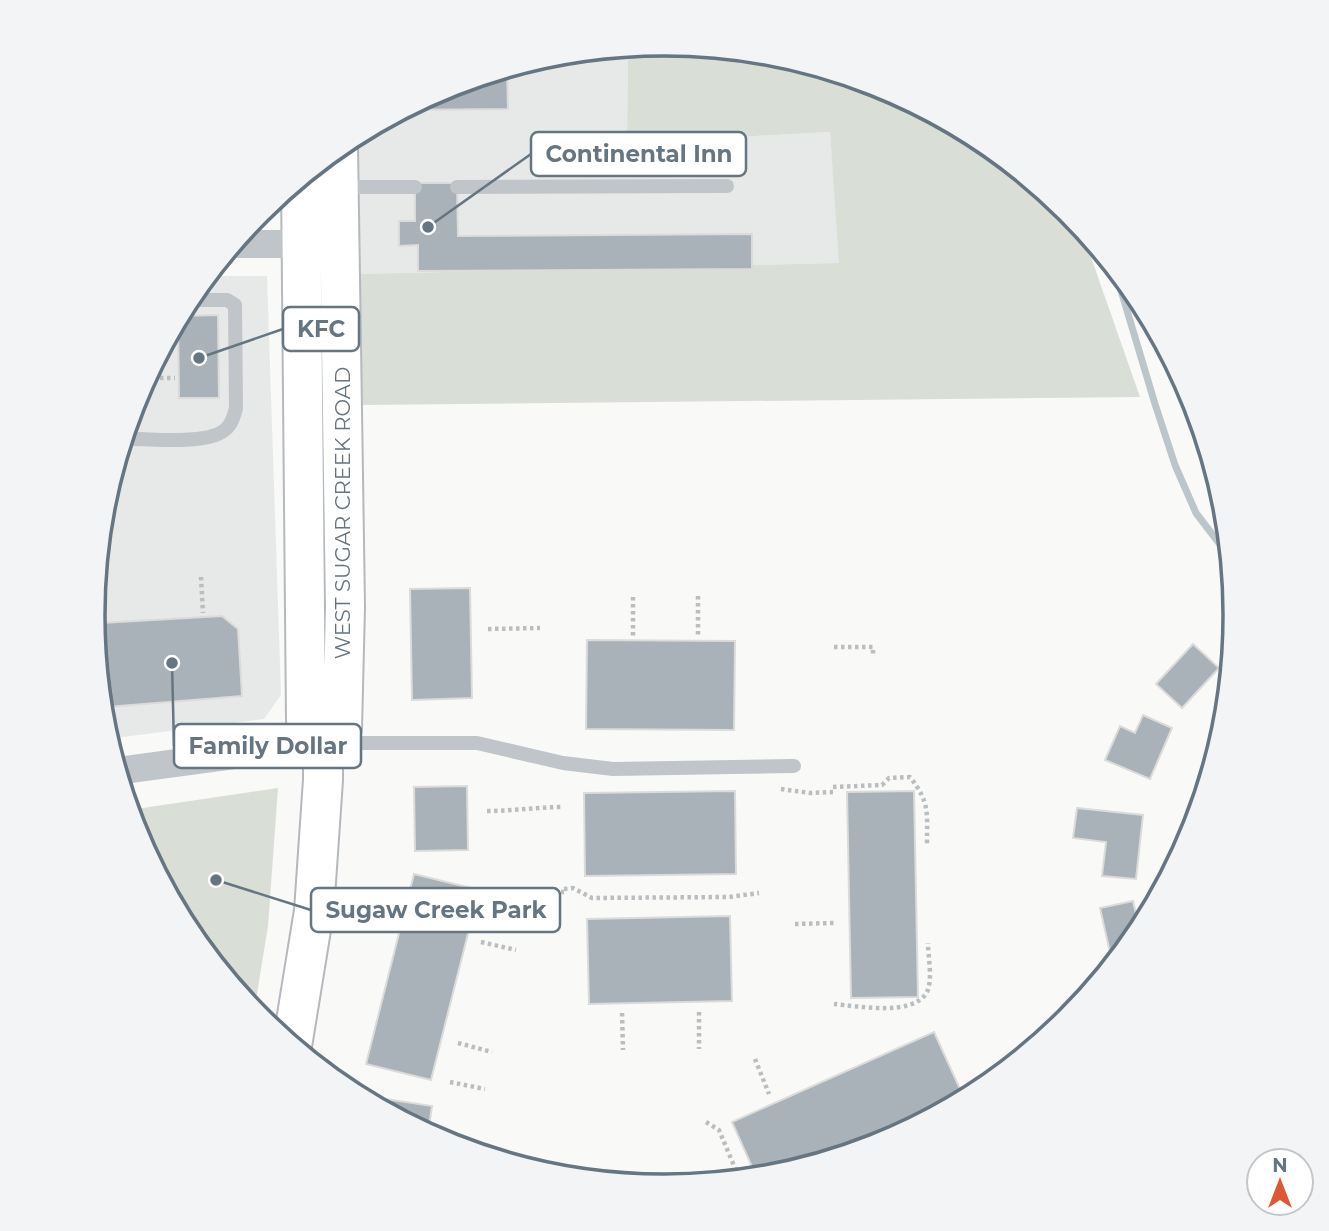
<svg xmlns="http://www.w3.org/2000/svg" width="1329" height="1231" font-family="Montserrat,sans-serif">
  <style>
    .built { fill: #e7e8e8 }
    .green { fill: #d9ded6 }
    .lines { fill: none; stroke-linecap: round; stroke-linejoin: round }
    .stream { stroke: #bac6ca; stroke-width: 7 }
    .building { fill: #a9b2b8; stroke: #dbdbd9; stroke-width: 2 }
    .primary-casing { stroke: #b4b9bd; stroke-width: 42 }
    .path { stroke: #bbbec1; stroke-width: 4.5; stroke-dasharray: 3.5 3.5; stroke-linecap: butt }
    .lane { stroke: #c0c5c9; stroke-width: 14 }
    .street { stroke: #c0c5c9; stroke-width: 28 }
    .primary { stroke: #fff; stroke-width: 38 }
    .labels { text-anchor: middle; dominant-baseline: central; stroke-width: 7; stroke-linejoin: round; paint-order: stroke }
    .street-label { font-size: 21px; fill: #657581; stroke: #fff }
    .rim { fill: none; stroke: #657581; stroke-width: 3.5 }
    .leader { fill: none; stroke: #657581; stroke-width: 2.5 }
    .callout-dot { fill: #657581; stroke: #fff; stroke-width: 2.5 }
    .callout { fill: #fff; stroke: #657581; stroke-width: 2.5 }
    .callout-label { font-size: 23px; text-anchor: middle; font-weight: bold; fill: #657581 }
  </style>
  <rect width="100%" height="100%" fill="#f9f9f7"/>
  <!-- built -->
  <path class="built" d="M628,47L627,143L830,132L840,263L356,274L354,136L446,87L553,55Z
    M207,276H267L281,695L264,719L107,739L104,727L93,615L104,504L136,396L189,298Z"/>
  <!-- green -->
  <path class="green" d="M665,44L776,55L884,87L982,140L1069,212L1079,223L1140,397L361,405L356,274L839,263L830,132L627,143L628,47Z
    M278,788L268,926L254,1012L189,933L136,834L129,810Z"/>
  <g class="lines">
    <!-- stream -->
    <path class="stream" d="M1114,267L1155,404L1175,465L1196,513L1222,547"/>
  </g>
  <!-- building -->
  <path class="building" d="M507,69L508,109L404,110L446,87Z
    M415,183H457L458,236L752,234V269L418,271V245L399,246V221H415Z
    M218,315L219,398H179L178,318L180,316Z
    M470,588L472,698L412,700L410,589Z
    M222,616L238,629L242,696L107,707L101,623Z
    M587,640L735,641L734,730L586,729Z
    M1193,644L1219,668L1182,708L1156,684Z
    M1143,715L1172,728L1150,779L1105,760L1120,726L1135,733Z
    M467,786L468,850L415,851L414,787Z
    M735,791L736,874L585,876L584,793Z
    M914,791L918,997L851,998L847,792Z
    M1077,808L1143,815L1136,879L1102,876L1106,842L1073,838Z
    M414,874L479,890L431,1080L366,1064Z
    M1133,901L1140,932L1113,966L1100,908Z
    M730,916L732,1001L589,1004L587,919Z
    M934,1032L965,1100L836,1158L776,1176L757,1178L732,1122Z
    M366,1096L432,1106L428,1134L366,1101Z"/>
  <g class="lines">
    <!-- primary casing -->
    <g class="primary-casing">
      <path id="primary" d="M323,743L342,728L345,607L338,147
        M292,1046L314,911L323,780V743L306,720L301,178"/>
    </g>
    <!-- path -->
    <path class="path" d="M146,378H175
      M201,577L203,613
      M698,596V638
      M633,597V638
      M488,629L540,628
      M834,647H873V657
      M833,787L882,785L889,778L910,777C930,803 927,812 927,844
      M781,789L810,793L833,792
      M487,811C513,811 537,807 563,807
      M564,889L573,888L592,898L729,897L759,893
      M526,892H564
      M795,924L834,923
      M481,942L516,950
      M834,1004C857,1006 913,1017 927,992C933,979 928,957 928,943
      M699,1012V1049
      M622,1013L623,1050
      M458,1043L492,1052
      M755,1059L769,1094
      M450,1082L485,1089
      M706,1122L719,1130L740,1180"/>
    <!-- lane -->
    <path class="lane" d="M340,187H415
      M457,187L727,186
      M135,439C158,439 211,445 227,428C233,422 234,415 236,408L235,305L227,300H188
      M335,743H477L563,763L613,769L794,766"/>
    <!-- street -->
    <path class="street" d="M233,244H318
      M117,771L323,743"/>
    <!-- primary -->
    <use href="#primary" class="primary"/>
  </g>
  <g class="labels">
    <!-- street labels -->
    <g class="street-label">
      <text transform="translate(342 513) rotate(-90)">WEST SUGAR CREEK ROAD</text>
    </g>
  </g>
  <!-- crop -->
  <path d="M0 0H1329V1231H0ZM105 615a559 559 0 1 1 1118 0a559 559 0 1 1-1118 0Z" fill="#f3f4f5" fill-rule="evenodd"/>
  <path class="rim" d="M105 615a559 559 0 1 1 1118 0a559 559 0 1 1-1118 0Z"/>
  <!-- callouts -->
  <path class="leader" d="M428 227L531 154M199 358L283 329M172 663L174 746M216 880L311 910"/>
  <g class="callout-dot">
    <circle cx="428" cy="227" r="7"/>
    <circle cx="199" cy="358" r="7"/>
    <circle cx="172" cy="663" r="7"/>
    <circle cx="216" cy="880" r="7"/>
  </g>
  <g class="callout">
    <rect x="531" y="132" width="215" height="44" rx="7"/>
    <rect x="283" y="307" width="76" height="44" rx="7"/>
    <rect x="174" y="724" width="187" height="44" rx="7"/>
    <rect x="311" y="888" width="249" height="44" rx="7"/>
  </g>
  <g class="callout-label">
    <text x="639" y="162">Continental Inn</text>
    <text x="321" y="337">KFC</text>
    <text x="268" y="754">Family Dollar</text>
    <text x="436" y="918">Sugaw Creek Park</text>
  </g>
  <!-- north arrow -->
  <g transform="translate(1280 1182)"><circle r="33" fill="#ffffff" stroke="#c1c8cd" stroke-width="2"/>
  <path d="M0-5L12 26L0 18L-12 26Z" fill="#dd5833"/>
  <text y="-10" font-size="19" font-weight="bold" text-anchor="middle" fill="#657581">N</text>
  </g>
</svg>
